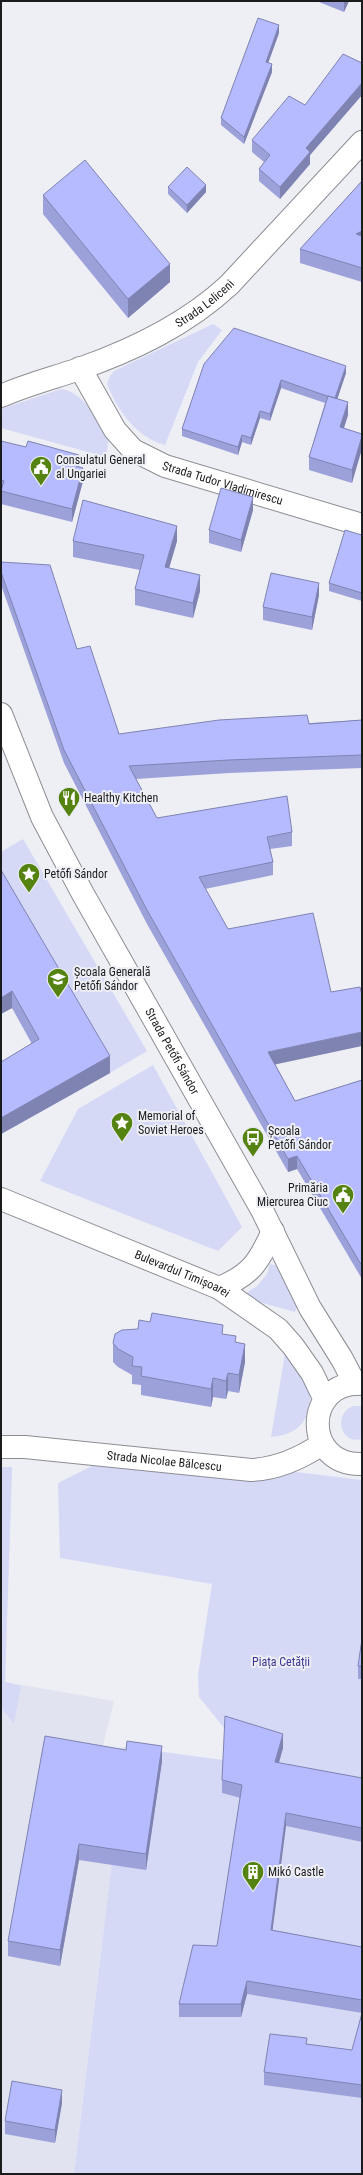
<svg xmlns="http://www.w3.org/2000/svg" width="363" height="2175" font-family="'Roboto Condensed',sans-serif">
  <style>
    .built { fill: #e1e3f1 }
    .green { fill: #d5d9f6 }
    .lines { fill: none; stroke-linecap: round; stroke-linejoin: round }
    .street-casing { stroke: #8d8e94; stroke-width: 24 }
    .secondary-casing { stroke: #8d8e94; stroke-width: 24 }
    .street { stroke: #fff; stroke-width: 22 }
    .secondary { stroke: #fff; stroke-width: 22 }
    .wall { fill: #9ca1da }
    .shaded-wall { fill: #7f83b2 }
    .building { fill: #b5bbfe; stroke: #7f83b2 }
    .labels { text-anchor: middle; dominant-baseline: central; stroke-width: 4; stroke-linejoin: round; paint-order: stroke }
    .street-label { font-size: 12px; fill: #1b1c1e; stroke: #eeeef5 }
    .poi-label { font-size: 12px; fill: #1b1c1e; stroke: #eeeef5; text-anchor: start }
    .park-label { font-size: 12px; fill: #3d3694; stroke: #eeeef5 }
  </style>
  <rect width="100%" height="100%" fill="#eeeef5"/>
  <!-- built -->
  <path class="built" d="M1,1467H12L5,1682L114,1701L102,1749L126,1747L74,2174H1Z"/>
  <!-- green -->
  <path class="green" d="M213,324L222,330L198,362L165,445C136,437 118,411 107,384L110,376L114,371Z
    M61,389C84,392 96,419 109,437L106,457L1,428V409Z
    M23,839L147,1051L110,1073L1,886V852Z
    M153,1065L242,1227L218,1251L40,1181L78,1109Z
    M270,1264L278,1266L297,1307L295,1312L252,1300L245,1294L257,1286L267,1274Z
    M286,1348C292,1356 298,1364 302,1372C320,1403 308,1435 271,1437Z
    M353,1406H362V1439C340,1445 333,1414 353,1406Z
    M100,1462L279,1470L362,1480V1792L275,1775L225,1729L199,1697L198,1675L212,1584L60,1558L58,1483Z
    M1,1467H12L5,1682L21,1686L14,1723L1,1708Z
    M126,1747L223,1760L222,1793L242,1799L247,1994L362,2013V2174H74Z
    M286,1826L362,1842V1960L271,1943Z"/>
  <g class="lines">
    <!-- street casing -->
    <g class="street-casing">
      <g id="street">
        <path id="s1" d="M80,368L115,430L133,450L165,466L362,525"/>
      </g>
    </g>
    <!-- secondary casing -->
    <g class="secondary-casing">
      <g id="secondary">
        <path id="s2" d="M1,396C26,385 53,378 79,369C133,350 186,325 229,285L362,142"/>
        <path id="s3" d="M1,714L42,817L83,894L262,1210L310,1308L342,1359L355,1384"/>
        <path id="s4" d="M1,1199L219,1288L278,1329L293,1346L312,1373L325,1400"/>
        <path d="M219,1288C251,1275 259,1262 273,1231"/>
        <path d="M362,1384C304,1380 302,1466 362,1464"/>
        <path id="s5" d="M1,1447H25L251,1470C277,1469 301,1458 322,1444"/>
      </g>
    </g>
    <!-- street -->
    <use href="#street" class="street"/>
    <!-- secondary -->
    <use href="#secondary" class="secondary"/>
  </g>
  <!-- wall -->
  <path class="wall" d="M319,1H349L344,12L319,2Z
    M279,33L268,63L272,72L244,144L221,125V118Z
    M362,63V95L310,155V164L280,199L259,181V169L264,162L252,152V140L305,105Z
    M362,181V282L300,263V249Z
    M168,187L206,192L187,213L168,194Z
    M43,195L170,282L128,318L43,214Z
    M204,364L346,373L337,399L348,415L344,428L362,434L352,483L309,470V457L325,403L281,388L270,421L260,418L251,445L242,442L238,455L182,436V429Z
    M1,441L79,467L83,481L72,522L1,504Z
    M253,510L241,552L209,543V530Z
    M362,535V601L329,591V583Z
    M73,541H177L169,568L200,591L193,618L135,605V589L140,570L73,557Z
    M1,562L77,649L119,734L362,720V768L229,773L136,779L157,818L292,832V846L270,849L273,862V875L205,889L275,1064L295,1101L362,1080V1279L297,1169L288,1172L147,924L64,763L1,585Z
    M319,595L312,630L263,620V607Z
    M1,870L110,1073L1,1134V1062L32,1044L12,1008L1,1014Z
    M236,1342L245,1362L239,1393L228,1391L226,1399L213,1397L211,1407L141,1395V1385L132,1384V1375L118,1367L113,1362V1343Z
    M362,1639V1679H358V1666Z
    M45,1736L162,1761L146,1870L79,1860L60,1966L8,1956V1941Z
    M283,1748L279,1763L362,1778V1842L286,1826L272,1930L362,1947V2013L247,1994L241,2017H179V2004L217,1946L240,1798L222,1793V1780Z
    M362,2013V2098L264,2085V2072L307,2044L352,2050Z
    M62,2103L55,2143L5,2134V2121Z"/>
  <!-- shaded-wall -->
  <path class="shaded-wall" d="M344,1H349L344,12Z
    M279,25V33L266,69V62Z
    M272,64V72L244,144V137Z
    M362,83V95L310,155V164L280,199V187L306,148Z
    M206,185V192L187,213V205Z
    M362,231V245L356,234Z
    M170,264V282L128,318V299Z
    M346,366V373L335,406V399Z
    M281,380V388L270,421V414Z
    M348,402V415L340,440V427Z
    M260,411V418L251,445V438Z
    M242,435V442L238,455V447Z
    M362,436V449L352,483V470Z
    M79,455V468L76,466Z
    M83,468V481L72,522V509Z
    M253,497V510L241,552V540Z
    M177,526V541L165,582V567Z
    M200,575V591L193,618V603Z
    M319,583V595L312,630V617Z
    M12,991V1008L1,1014V998Z
    M362,1032V1046L268,1066V1052Z
    M110,1056V1073L1,1134V1118Z
    M297,1156V1169L288,1172V1159Z
    M245,1344V1362L239,1393V1375Z
    M228,1373V1391L226,1399V1381Z
    M213,1378V1397L211,1407V1389Z
    M283,1734V1748L275,1775V1762Z
    M162,1746V1761L146,1870V1854Z
    M286,1813V1826L271,1943V1930Z
    M79,1844V1860L60,1966V1950Z
    M247,1981V1994L241,2017V2004Z
    M62,2090V2103L55,2143V2130Z"/>
  <!-- building -->
  <path class="building" d="M258,18L279,25L266,62L272,64L244,137L221,118Z
    M343,54L362,63V83L306,148L310,152L280,187L259,169L270,155L252,140L289,96L305,105Z
    M85,160L170,264L128,299L43,195Z
    M187,167L206,185L187,205L168,187Z
    M362,181V231L356,234L362,236V268L300,249Z
    M234,328L346,366L335,398L328,396H327L281,380L270,414L260,411L251,438L242,435L238,447L182,429L204,364Z
    M328,396L348,402L340,427L362,434V436L352,470L309,457Z
    M1,441L26,447L28,441L79,455L76,466L83,468L72,509L1,491L4,481L1,480Z
    M221,488L253,497L241,540L209,530Z
    M83,500L177,526L165,567L200,575L193,603L135,589L144,555L73,541Z
    M345,530L362,535V593L329,583Z
    M1,562L50,565L77,649L90,646L119,734L219,720L307,715L309,724L362,720V755L229,760L129,766L157,818L287,796L292,832L267,837L273,862L199,877L228,929L313,913L331,992L360,987L362,995V1032L268,1052L295,1101L362,1080V1266L297,1156L288,1159L147,910L64,750L1,572Z
    M271,573L319,583L312,617L263,607Z
    M1,870L110,1056L1,1118V1062L39,1039L12,991L1,998Z
    M152,1313L223,1325L222,1334L236,1336L235,1342L245,1344L239,1375L228,1373L226,1381L213,1378L211,1389L141,1376L142,1367L132,1366L133,1357L118,1349L113,1343L115,1334L122,1330L138,1329L139,1320L150,1322Z
    M362,1639V1666H358Z
    M225,1716L283,1734L275,1762L362,1778V1828L286,1813L271,1930L362,1947V2000L247,1981L241,2004H179L193,1945L217,1946L242,1785L222,1780Z
    M45,1736L126,1750L127,1741L162,1746L146,1854L79,1844L60,1950L8,1941Z
    M362,2013V2085L264,2072L270,2034L307,2038L306,2044L352,2050Z
    M12,2081L62,2090L55,2130L5,2121Z"/>
  <!-- icons -->
  <defs>
    <g id="civic-pin" transform="scale(1.15)"><path d="M0 17L-7.5 6A9.5 9.5 0 1 1 7.5 6Z" fill="#558311" stroke="#eeeef5"/><path d="M-.6-6.5H3V-4.5H.6V-3L4-1V1h2V6H-6V1h2V-1L-.6-3ZM-1.2 2.5V6h2.4V2.5Z" fill="#fff"/></g>
    <g id="restaurant-pin" transform="scale(1.15)"><path d="M0 17L-7.5 6A9.5 9.5 0 1 1 7.5 6Z" fill="#558311" stroke="#eeeef5"/><path d="M-5-6h1v4h1v-4h1v4h1v-4h1v5L-1.5 .5V6h-2V.5L-5-1ZM5-6V6H3V1.5H1.5Q1.5-4 5-6Z" fill="#fff"/></g>
    <g id="sight-pin" transform="scale(1.15)"><path d="M0 17L-7.5 6A9.5 9.5 0 1 1 7.5 6Z" fill="#558311" stroke="#eeeef5"/><path d="M0-6L1.8-2.2L6-1.7L2.9 1.2L3.7 5.4L0 3.3L-3.7 5.4L-2.9 1.2L-6-1.7L-1.8-2.2Z" fill="#fff"/></g>
    <g id="school-pin" transform="scale(1.15)"><path d="M0 17L-7.5 6A9.5 9.5 0 1 1 7.5 6Z" fill="#558311" stroke="#eeeef5"/><path d="M0-5L7-2L0 1L-7-2ZM-4 1L0 2.5L4 1V4Q0 6-4 4Z" fill="#fff"/></g>
    <g id="bus-pin" transform="scale(1.15)"><path d="M0 17L-7.5 6A9.5 9.5 0 1 1 7.5 6Z" fill="#558311" stroke="#eeeef5"/><path d="M-5-6H5V4H4V6H2V4H-2V6H-4V4H-5ZM-3.5-4V0h7V-4ZM-3.5 1.2v1.5H-2V1.2ZM2 1.2v1.5H3.5V1.2Z" fill="#fff"/></g>
    <g id="building-pin" transform="scale(1.15)"><path d="M0 17L-7.5 6A9.5 9.5 0 1 1 7.5 6Z" fill="#558311" stroke="#eeeef5"/><path d="M-4-6H4V6H1V3H-1V6H-4ZM-2.5-4.3h1.7v1.8h-1.7ZM.8-4.3h1.7v1.8H.8ZM-2.5-1h1.7V.8h-1.7ZM.8-1h1.7V.8H.8Z" fill="#fff"/></g>
  </defs>
  <g fill-rule="evenodd">
    <use href="#civic-pin" x="41" y="467"/>
    <use href="#restaurant-pin" x="69" y="798"/>
    <use href="#sight-pin" x="29" y="874"/>
    <use href="#school-pin" x="58" y="979"/>
    <use href="#sight-pin" x="122" y="1123"/>
    <use href="#bus-pin" x="253" y="1138"/>
    <use href="#civic-pin" x="343" y="1195"/>
    <use href="#building-pin" x="253" y="1872"/>
  </g>
  <g class="labels">
    <!-- street labels -->
    <g class="street-label">
      <text stroke="none"><textPath href="#s2" startOffset="225">Strada Leliceni</textPath></text>
      <text stroke="none"><textPath href="#s1" startOffset="194">Strada Tudor Vladimirescu</textPath></text>
      <text stroke="none"><textPath href="#s3" startOffset="379">Strada Petőfi Sándor</textPath></text>
      <text stroke="none"><textPath href="#s4" startOffset="196">Bulevardul Timișoarei</textPath></text>
      <text stroke="none"><textPath href="#s5" startOffset="164">Strada Nicolae Bălcescu</textPath></text>
    </g>
    <!-- poi labels -->
    <g class="poi-label">
      <text x="56" y="460">Consulatul General<tspan x="56" dy="14">al Ungariei</tspan></text>
      <text x="84" y="798">Healthy Kitchen</text>
      <text x="44" y="874">Petőfi Sándor</text>
      <text x="74" y="972">Școala Generală<tspan x="74" dy="14">Petőfi Sándor</tspan></text>
      <text x="138" y="1116">Memorial of<tspan x="138" dy="14">Soviet Heroes</tspan></text>
      <text x="268" y="1131">Școala<tspan x="268" dy="14">Petőfi Sándor</tspan></text>
      <text x="328" y="1188" text-anchor="end">Primăria<tspan x="328" dy="14">Miercurea Ciuc</tspan></text>
      <text x="268" y="1872">Mikó Castle</text>
    </g>
    <!-- park labels -->
    <g class="park-label">
      <text x="281" y="1662">Piața Cetății</text>
    </g>
  </g>
  <!-- border -->
  <rect width="363" height="2175" fill="none" stroke="#1b1c1e" stroke-width="4"/>
</svg>
